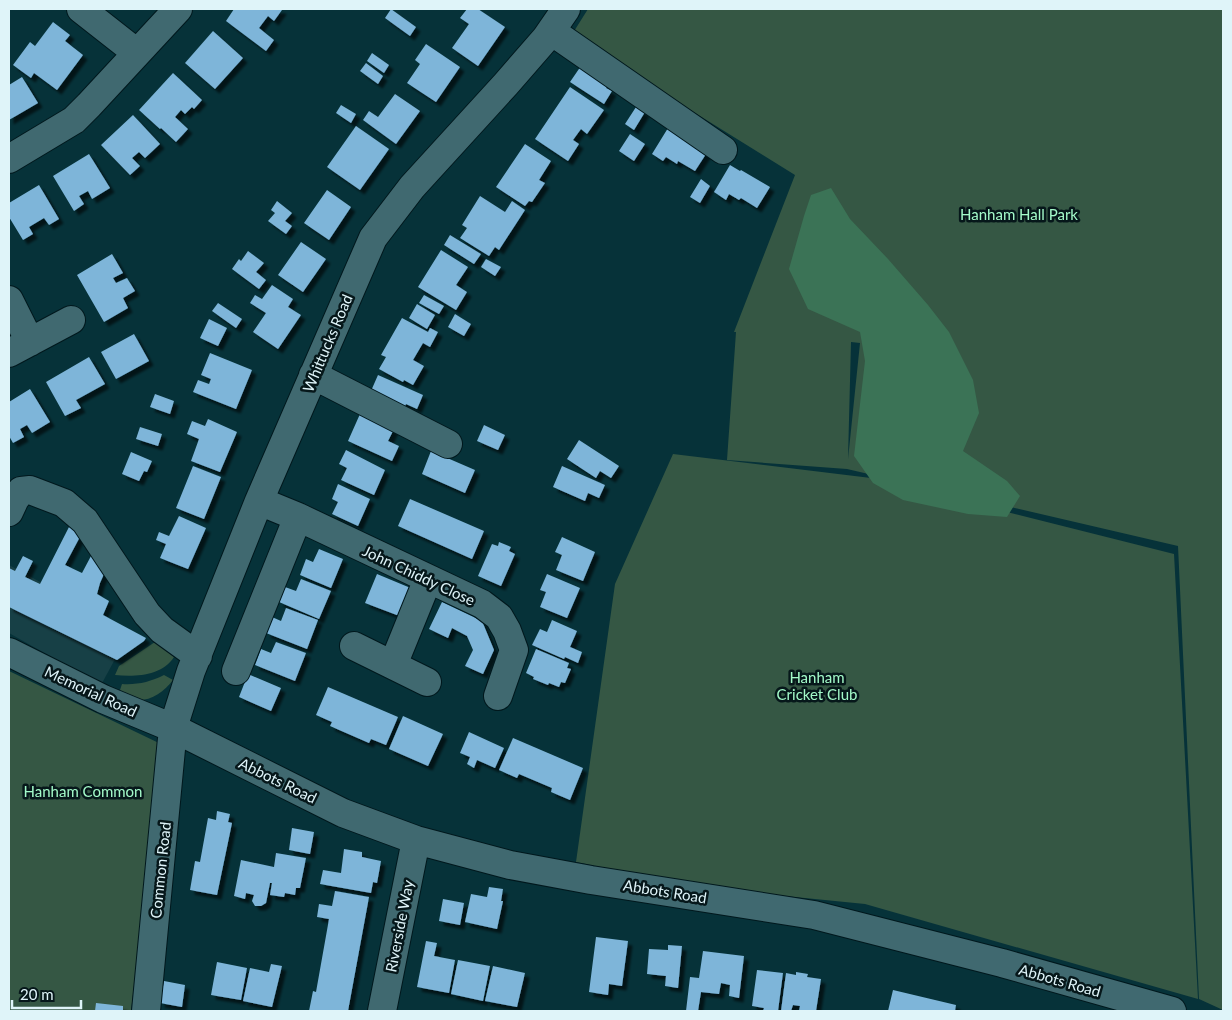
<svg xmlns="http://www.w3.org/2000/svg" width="1232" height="1020" font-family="Lato,sans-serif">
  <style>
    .built { fill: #174046 }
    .green { fill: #355744; fill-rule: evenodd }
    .forest { fill: #3b7356 }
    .building { fill: #7eb5d9; filter: url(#shadow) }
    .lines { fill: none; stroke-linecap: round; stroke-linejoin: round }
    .minor-casing { stroke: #00181d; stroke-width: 30 }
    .minor { stroke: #406970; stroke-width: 28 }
    .labels { text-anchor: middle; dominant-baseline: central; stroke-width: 5; stroke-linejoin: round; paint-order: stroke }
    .park-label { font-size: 15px; fill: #a3fac9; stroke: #06171a }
    .street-label { font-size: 15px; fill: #dff4f9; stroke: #06171a }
  </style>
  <defs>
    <filter id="shadow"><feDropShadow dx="4.5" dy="4.5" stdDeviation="1" flood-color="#0009"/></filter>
  </defs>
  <rect width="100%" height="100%" fill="#063239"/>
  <!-- built -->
  <path class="built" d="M9,565L143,638L114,661L101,685L9,633Z"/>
  <!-- green -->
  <path class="green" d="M588,9H1223V1010L1199,999L1178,546L847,469L727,460L736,332H734L795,175L571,36ZM851,342L860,343L848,459Z
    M673,454L871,478L1174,554L1198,999L865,904L703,888L576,862L615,584Z
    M155,642L174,657C162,676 135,677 115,675L119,666Z
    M9,671L163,745L131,1011H9Z
    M164,675L173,680C164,692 150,702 134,700C128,700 123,697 118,696L122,684C137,685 150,682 164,675Z"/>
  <!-- forest -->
  <path class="forest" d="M831,188L850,219L888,259L928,305L949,332L973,380L979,413L963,451L1007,481L1020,496L1007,517L968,514L903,500L873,483L854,456L865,361L860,332L808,309L789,269L804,216L811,195Z"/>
  <!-- building -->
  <path class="building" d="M234,9H281L282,10L274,21L268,16L259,28L274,40L266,51L226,21Z
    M391,9L416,27L410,36L385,18Z
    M467,9H478L505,27L478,66L452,48L469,24L460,18Z
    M53,22L70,35L65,41L83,55L57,90L34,73L31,78L13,65L30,42L35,46Z
    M213,31L243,58L215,89L185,63Z
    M426,44L460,67L436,102L407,83L420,64L415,60Z
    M372,53L389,65L384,73L367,61Z
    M366,63L383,76L378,84L360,71Z
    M583,63L611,80L606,88L612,91L604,104L570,82Z
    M173,73L202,100L194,109L192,107L185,114L181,110L175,117L188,129L176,142L161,128L160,129L139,110Z
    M22,77L38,103L9,120V85Z
    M570,87L604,110L587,134L581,129L573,140L579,144L568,161L535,139Z
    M395,94L420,111L396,144L363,120L369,111L378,117Z
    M341,105L356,114L351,123L336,113Z
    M636,107L645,112L634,130L625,124Z
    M133,115L160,144L145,158L139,152L132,158L140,166L130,175L101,145Z
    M356,126L389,149L360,190L327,167Z
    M668,128L708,151L695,171L678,161L677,164L666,157L663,161L652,154Z
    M630,134L645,144L634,161L619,151Z
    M525,144L551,161L539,180L545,183L532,202L529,201L525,206L496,187Z
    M89,154L110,188L92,199L88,191L79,196L84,204L74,211L53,176Z
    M730,165L740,171L741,170L770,187L757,208L741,198L739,200L729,194L726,200L714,192Z
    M701,179L710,186L700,203L690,197Z
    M39,185L59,219L49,225L44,218L29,227L33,234L23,240L9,217V203Z
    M327,190L351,207L329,240L304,223Z
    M480,196L505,212L512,201L525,210L499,250L495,247L489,256L460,238L467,228L462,225Z
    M277,201L292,213L285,221L292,226L286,234L268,221L275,213L271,210Z
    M450,235L481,254L474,264L444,245Z
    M301,242L326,259L303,292L278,275Z
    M441,250L468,267L456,285L467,292L456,310L418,287Z
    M248,251L264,263L256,272L266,280L259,289L232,269L239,259L241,261Z
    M112,254L123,273L113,278L116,283L127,278L135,291L123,298L128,308L104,322L77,275Z
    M486,259L501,267L495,276L481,267Z
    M272,285L293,299L288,307L301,315L278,349L253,332L266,313L250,303L255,295L262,299Z
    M424,295L444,306L439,314L419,303Z
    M218,303L242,319L236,328L212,311Z
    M417,304L435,315L427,329L409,318Z
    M455,314L471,324L464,336L448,327Z
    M402,318L428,332L430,328L438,332L430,347L423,343L413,360L424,366L413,385L404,380L403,382L379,369L386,357L381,355Z
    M209,319L227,328L218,346L200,338Z
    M134,334L149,361L116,379L101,352Z
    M210,353L252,370L236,409L193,392L198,380L209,384L211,379L201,375Z
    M89,357L105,384L76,400L81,408L65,416L46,382Z
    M378,375L423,395L417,409L406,404L401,415L367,400Z
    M30,389L50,422L32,433L27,425L20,429L24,437L13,443L9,436V402Z
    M155,394L174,401L170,414L150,407Z
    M360,414L394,429L388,441L399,446L392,461L348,441Z
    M208,419L237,432L220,472L191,461L199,439L187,434L192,421L205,426Z
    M484,425L505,435L498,450L477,441Z
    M140,427L162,434L158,446L136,439Z
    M579,440L619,466L611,478L600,471L596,478L567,459Z
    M346,450L385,470L374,495L341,480L347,468L339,464Z
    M431,451L475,470L465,493L422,474Z
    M131,452L152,461L147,472L144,471L139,481L122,474Z
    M193,466L221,477L204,519L176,508Z
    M562,466L605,485L599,498L588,493L585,501L553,487Z
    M338,484L370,499L358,526L332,514L338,502L332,499Z
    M410,499L484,531L472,559L398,526Z
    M179,516L206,528L188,569L160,558L166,544L156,540L159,532L169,536Z
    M69,527L82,533L65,565L82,573L91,556L108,565L100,583L97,594L109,601L103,615L146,638L144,641L117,660L9,607V568L15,571L23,556L33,561L25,577L40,584Z
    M562,537L595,552L583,581L556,570L562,555L555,552Z
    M499,542L511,547L509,551L515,554L501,586L478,576L492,544L498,546Z
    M319,549L343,559L331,588L300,575L306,559L313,562Z
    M377,574L413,589L402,617L365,603Z
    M547,574L580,588L567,618L540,607L546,592L540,590Z
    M301,579L331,591L319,619L279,602L285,587L296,591Z
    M442,602L482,621L494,650L483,674L465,666L473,650L467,636L452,628L448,638L429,629Z
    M286,608L318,620L307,649L266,633L272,617L281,621Z
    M552,620L577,631L570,647L582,652L578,663L565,657L564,659L532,645L540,629L547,632Z
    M276,642L306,653L295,681L255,665L261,649L271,653Z
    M536,649L569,663L567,668L571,669L565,683L561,682L559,687L549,683L548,685L533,679L534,677L526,673Z
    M248,674L281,688L271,711L239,697Z
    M328,687L398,717L386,745L371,739L369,743L330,726L332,722L316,715Z
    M403,716L443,734L428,766L389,749Z
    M469,732L504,748L495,768L477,760L474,768L467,764L470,757L460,753Z
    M513,738L583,768L570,800L551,792L552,788L519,774L517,778L499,770Z
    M217,811L230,814L228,822L232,823L217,895L190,890L195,861L200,862L208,818L216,820Z
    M292,828L314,832L310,854L289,850Z
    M344,849L362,852V857L381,861L377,883L373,882L371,893L320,884L323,870L341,873Z
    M276,853L306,858L300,888H296L295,895L285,893L284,897L270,895L272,883H270L266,903L261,906H255L252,901L254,895L246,893L245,899L234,896L241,860L274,867Z
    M489,887L503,889L501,901H503L497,929L465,922L471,894L487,897Z
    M335,891L369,897L348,1011H309L313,991L316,992L329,919L317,917L319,904L332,906Z
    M443,899L464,903L460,925L439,921Z
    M596,937L628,941L622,986L609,984L608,995L589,992Z
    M426,941L437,943L434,956L455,960L449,993L417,987Z
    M668,945L682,946L678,988L665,986L666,976L647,974L649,949L668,950Z
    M703,951L744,956L739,998L729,996L730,985L721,983L719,994L701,992L698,1011H686L690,977L699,978Z
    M458,960L490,966L483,1001L451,994Z
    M217,962L247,968L241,1000L211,995Z
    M271,964L282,966L272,1007L243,1001L250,968L269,972Z
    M493,966L525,973L517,1007L485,1001Z
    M757,970L783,973L778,1011H763L764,1008L752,1006Z
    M796,972L808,974L807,977L821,979L816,1011H799L800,1006L793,1005L791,1011H781L786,973L796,975Z
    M164,981L185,985L182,1007L160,1003Z
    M893,990L956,1005L955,1011H888Z
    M96,1003L123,1006V1011H95Z"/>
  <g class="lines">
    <!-- minor casing -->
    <g class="minor-casing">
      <path id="minor" d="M81,9L137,53
        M551,31L723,150
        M9,159L74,120L89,105L178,9
        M9,300L30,342
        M9,353L71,320
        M313,375L448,444
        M259,501L298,517L482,604L499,617L507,631L514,650L498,696
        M9,512L15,499L21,491L30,490L64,503L85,521L147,614L162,630L198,656
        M354,646L427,682
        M9,652L103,699L173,728L343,813L416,840L510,865L591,880L814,915L1002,963L1172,1011
        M393,665L428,579
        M236,671L298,517
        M146,1011L173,728L191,671L259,501L373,238L412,187L506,84L546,38L566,9
        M382,1011L416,840"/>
    </g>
    <!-- minor -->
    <use href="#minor" class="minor"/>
  </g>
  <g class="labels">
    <!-- park labels -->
    <g class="park-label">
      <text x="1019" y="214">Hanham Hall Park</text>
      <text x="817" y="677">Hanham<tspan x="817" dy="17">Cricket Club</tspan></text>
      <text x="83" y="791">Hanham Common</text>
    </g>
    <!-- street labels -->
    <g class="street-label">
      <text transform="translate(327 343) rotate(-67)">Whittucks Road</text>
      <text transform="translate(419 575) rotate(25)">John Chiddy Close</text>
      <text transform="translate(91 691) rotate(25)">Memorial Road</text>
      <text transform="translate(278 780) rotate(26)">Abbots Road</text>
      <text transform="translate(160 870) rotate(-84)">Common Road</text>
      <text transform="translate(665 891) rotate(9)">Abbots Road</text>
      <text transform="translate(399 926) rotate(-79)">Riverside Way</text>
      <text transform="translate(1060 980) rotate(16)">Abbots Road</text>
    </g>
  </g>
  <!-- border -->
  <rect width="1232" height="1020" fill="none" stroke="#dff4f9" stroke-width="20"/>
  <!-- scale -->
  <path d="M12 1000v8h69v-8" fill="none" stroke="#dff4f9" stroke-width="2.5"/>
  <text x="20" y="1000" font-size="15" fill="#dff4f9" stroke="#06171a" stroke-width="4" paint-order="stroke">20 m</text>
</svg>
